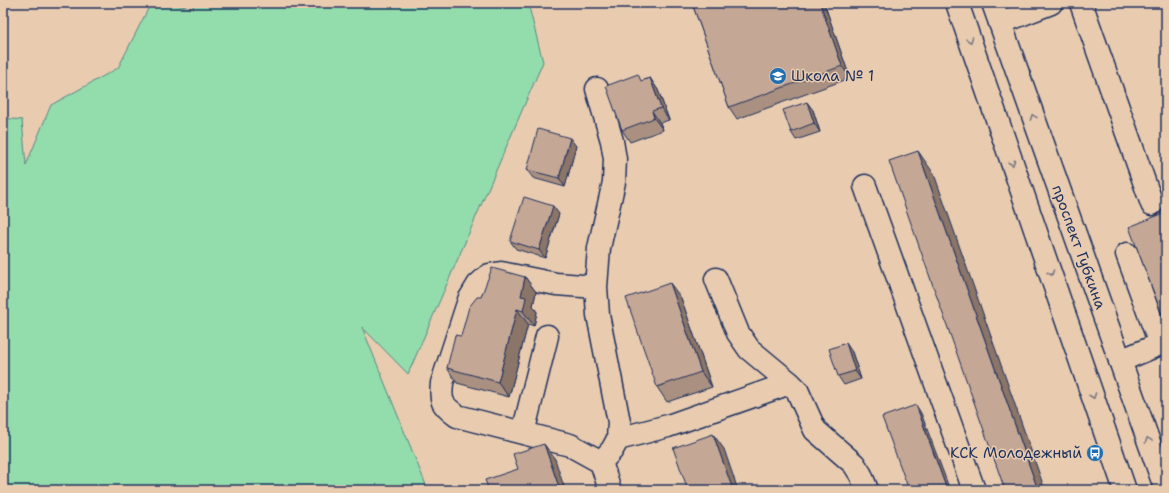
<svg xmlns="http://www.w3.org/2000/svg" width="1169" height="493" font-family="'Shantell Sans',sans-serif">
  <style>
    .green { fill: #93dcac; stroke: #578685 }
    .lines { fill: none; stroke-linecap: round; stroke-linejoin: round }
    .minor-casing { stroke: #1b2f5e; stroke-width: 25 }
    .major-casing { stroke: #1b2f5e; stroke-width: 25 }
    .minor { stroke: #e9ccb0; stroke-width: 22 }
    .major { stroke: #e9ccb0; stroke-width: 22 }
    .wall { fill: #a99080; stroke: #1b2f5e }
    .shaded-wall { fill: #8a7568; stroke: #1b2f5e }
    .building { fill: #c5a795; stroke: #1b2f5e }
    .oneway { stroke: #787683 }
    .labels { text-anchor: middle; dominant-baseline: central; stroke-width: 3; stroke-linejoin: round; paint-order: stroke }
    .poi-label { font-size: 15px; fill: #1b2f5e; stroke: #e9ccb0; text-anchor: start }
    .street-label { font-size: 15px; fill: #1b2f5e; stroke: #e9ccb0 }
  </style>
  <rect width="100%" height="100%" fill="#e9ccb0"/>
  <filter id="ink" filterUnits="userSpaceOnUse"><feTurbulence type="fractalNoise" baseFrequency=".025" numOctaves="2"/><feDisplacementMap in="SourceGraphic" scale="8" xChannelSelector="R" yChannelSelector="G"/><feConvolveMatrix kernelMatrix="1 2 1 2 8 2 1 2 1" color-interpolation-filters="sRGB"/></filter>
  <g filter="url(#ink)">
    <!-- green -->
    <path class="green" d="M151,3H170L194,9L192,3H528L543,62L408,374L362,327L428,490H3V118L22,120L26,165L51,105L118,68Z"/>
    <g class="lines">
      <!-- minor casing -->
      <g class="minor-casing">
        <path id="minor" d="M1081,3L1152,204
          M1000,23L1051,3
          M597,89L612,141L615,159L614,182L599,248L596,287L598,315L619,422L618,439L612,450L601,462L610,490
          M865,186L974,490
          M716,279L738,333L749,349L790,383L797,390L815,430L854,464L861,475L867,490
          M596,287L556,284L501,273L489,275L478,285L469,300L442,383C440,402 442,405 457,416L570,445L601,462
          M1120,361L1160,344L1127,254
          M523,433L547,336
          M618,439L668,426L790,383"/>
      </g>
      <!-- major casing -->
      <g class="major-casing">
        <path id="major" d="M957,3L1125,490
          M993,3L1166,490"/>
      </g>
      <!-- minor -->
      <use href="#minor" class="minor"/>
      <!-- major -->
      <use href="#major" class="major"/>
    </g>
    <!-- wall -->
    <path class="wall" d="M692,3H824L850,78L737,119L729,107Z
      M650,78L658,90L669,120L660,123L663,130L630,142L622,130L643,80Z
      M813,110L820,132L796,140L791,132Z
      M576,146L565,187L533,178L527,170Z
      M559,214L545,258L516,249L510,241Z
      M1166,216V321L1163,317Z
      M525,277L536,292L533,306L537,312L534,326L528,324L509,397L457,383L447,368L481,297Z
      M681,298L712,387L667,402L657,387Z
      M852,352L861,379L844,385L838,376Z"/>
    <!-- shaded-wall -->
    <path class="shaded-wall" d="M820,3H824L850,78L842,66Z
      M650,78L658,90L669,120L661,108Z
      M807,102L813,110L820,132L814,123Z
      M652,111L660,123L663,130L654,118Z
      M570,138L576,146L565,187L559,178Z
      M918,151L934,174L1045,490H1038Z
      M553,206L559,214L545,258L539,250Z
      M525,277L536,292L533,306L537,312L534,326L523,311L521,296Z
      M670,283L681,298L712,387L701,372Z
      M517,309L528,324L509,397L498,382Z
      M846,343L852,352L861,379L855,371Z
      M916,405L921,413L950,490H947Z
      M713,434L724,449L738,490H733Z
      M544,444L555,459L565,490H560Z"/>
    <!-- building -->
    <path class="building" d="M692,3H820L842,66L729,107Z
      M638,74L641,81L650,78L661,108L652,111L654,118L622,130L606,86Z
      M807,102L814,123L791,132L783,110Z
      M538,129L570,138L559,178L527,170Z
      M918,151L1038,490H1005L889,161Z
      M524,197L553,206L539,250L510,241Z
      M1164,213L1166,218V315L1163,317L1129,227Z
      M492,268L525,277L521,296L526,297L523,311L517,309L498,382L447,368L455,335L461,336L469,307L477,297H481Z
      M670,283L701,372L657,387L626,298Z
      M846,343L855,371L838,376L829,349Z
      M916,405L947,490H909L882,417Z
      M713,434L733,490H688L673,448Z
      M544,444L560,490H489L485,480L518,469L513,454Z"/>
    <!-- one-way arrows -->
    <defs><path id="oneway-chevron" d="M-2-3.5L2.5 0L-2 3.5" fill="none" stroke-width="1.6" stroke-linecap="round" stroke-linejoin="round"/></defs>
    <g class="oneway">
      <use href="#oneway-chevron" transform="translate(970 40) rotate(71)"/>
      <use href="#oneway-chevron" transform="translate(1033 117) rotate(-110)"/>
      <use href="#oneway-chevron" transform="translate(1012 163) rotate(71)"/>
      <use href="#oneway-chevron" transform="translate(1051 273) rotate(71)"/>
      <use href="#oneway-chevron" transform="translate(1093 396) rotate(71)"/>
      <use href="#oneway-chevron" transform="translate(1148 440) rotate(-110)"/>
    </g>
  </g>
  <!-- icons -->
  <defs>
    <g id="school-disc" transform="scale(0.9)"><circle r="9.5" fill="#1f6fb2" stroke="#e9ccb0"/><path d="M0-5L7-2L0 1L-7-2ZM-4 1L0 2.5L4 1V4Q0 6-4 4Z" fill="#fff"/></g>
    <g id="bus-disc" transform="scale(0.9)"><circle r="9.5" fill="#1f6fb2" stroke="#e9ccb0"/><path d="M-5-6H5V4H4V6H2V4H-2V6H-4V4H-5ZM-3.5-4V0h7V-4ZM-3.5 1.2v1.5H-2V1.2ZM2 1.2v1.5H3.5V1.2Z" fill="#fff"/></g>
  </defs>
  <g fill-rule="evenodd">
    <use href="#school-disc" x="778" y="76"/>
    <use href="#bus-disc" x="1095" y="453"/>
  </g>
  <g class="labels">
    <!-- poi labels -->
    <g class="poi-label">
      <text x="791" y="76">Школа № 1</text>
      <text x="1082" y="453" text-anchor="end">КСК Молодежный</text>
    </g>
    <!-- street labels -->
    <g class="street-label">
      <text transform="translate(1079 247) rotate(70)">проспект Губкина</text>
    </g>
  </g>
  <!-- margin -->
  <rect width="1169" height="493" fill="none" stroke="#e9ccb0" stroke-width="16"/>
  <rect x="8" y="8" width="1153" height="477" fill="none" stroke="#1b2f5e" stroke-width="1.5" filter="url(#ink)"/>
</svg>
